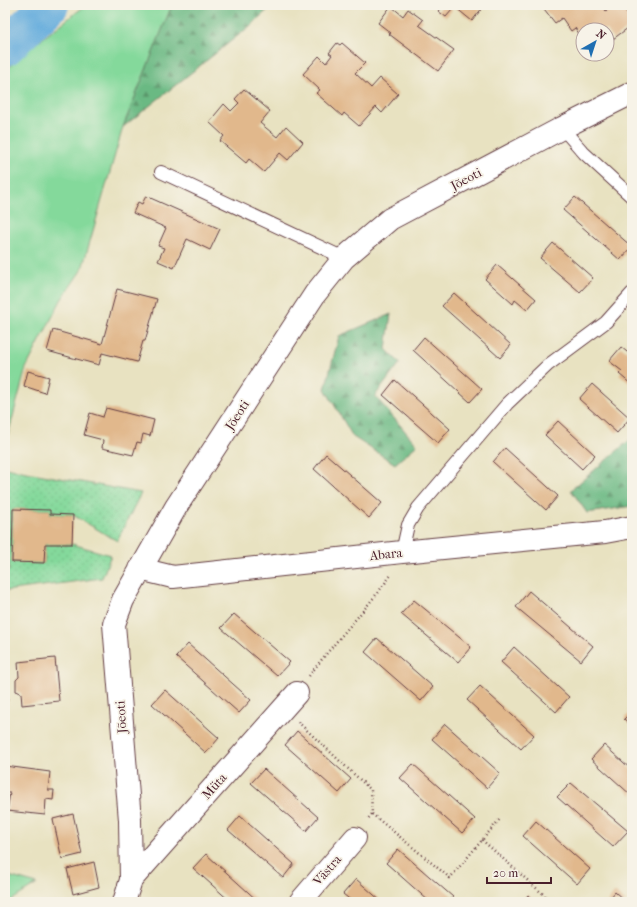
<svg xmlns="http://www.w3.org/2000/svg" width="637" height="907" font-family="'IM FELL French Canon',serif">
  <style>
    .grass { fill: #84d99b; stroke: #677c63 }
    .forest { fill: url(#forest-firs); stroke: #5a6c57 }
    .garden { fill: url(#garden-dots); stroke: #677c63 }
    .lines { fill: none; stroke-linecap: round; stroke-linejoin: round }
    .river { stroke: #66addd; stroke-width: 38 }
    .building { fill: #e1b88c }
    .lane-casing { stroke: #623c42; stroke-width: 14 }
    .street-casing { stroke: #623c42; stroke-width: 24 }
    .path { stroke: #623c42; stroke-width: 2.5; stroke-dasharray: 1 3; stroke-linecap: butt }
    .lane { stroke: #fff; stroke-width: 12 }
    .street { stroke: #fff; stroke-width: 22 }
    .labels { text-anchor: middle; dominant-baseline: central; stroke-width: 3.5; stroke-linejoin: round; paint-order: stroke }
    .street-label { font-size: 13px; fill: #4a1f2b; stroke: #f7f3e8 }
  </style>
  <defs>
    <pattern id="forest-firs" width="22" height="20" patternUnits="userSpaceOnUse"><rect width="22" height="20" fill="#6bb983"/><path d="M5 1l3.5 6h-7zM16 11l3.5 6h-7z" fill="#5a966b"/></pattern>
    <pattern id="garden-dots" width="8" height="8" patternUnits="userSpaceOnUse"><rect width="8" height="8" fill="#84d99b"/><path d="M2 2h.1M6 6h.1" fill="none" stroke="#74ba86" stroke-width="1.8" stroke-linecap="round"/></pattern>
  </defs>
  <rect width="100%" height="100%" fill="#f7f3e8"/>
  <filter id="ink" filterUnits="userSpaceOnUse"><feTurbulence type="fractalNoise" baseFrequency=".025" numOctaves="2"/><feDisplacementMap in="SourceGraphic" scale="8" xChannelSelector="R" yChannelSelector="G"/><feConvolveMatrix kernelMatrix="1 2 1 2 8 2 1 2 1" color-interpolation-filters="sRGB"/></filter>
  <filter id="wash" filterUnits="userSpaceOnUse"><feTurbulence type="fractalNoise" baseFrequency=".012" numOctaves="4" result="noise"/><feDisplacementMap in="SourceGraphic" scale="16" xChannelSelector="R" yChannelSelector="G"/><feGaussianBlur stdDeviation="0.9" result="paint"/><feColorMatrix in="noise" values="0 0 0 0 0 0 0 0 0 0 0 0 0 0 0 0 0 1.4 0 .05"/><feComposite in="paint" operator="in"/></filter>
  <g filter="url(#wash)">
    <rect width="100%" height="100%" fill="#e8e2c1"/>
    <!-- grass -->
    <path class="grass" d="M86,5H172L123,127L82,269L61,300L26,368L5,446V71L30,48Z
      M5,875L37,884L9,902H5Z"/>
    <!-- forest -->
    <path class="forest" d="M172,5H273L250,26L123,127Z
      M391,314L386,349L400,363L375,396L417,445L395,464L353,437L325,389L339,336Z
      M632,438V506L587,513L571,490Z"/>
    <!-- garden -->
    <path class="garden" d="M5,468L141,493L117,541L73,515L50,514V510L13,509L12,562L44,563L45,544H72L111,555L102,578L5,591V570H9V563L5,562Z"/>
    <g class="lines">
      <!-- river -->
      <path class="river" d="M5,47L50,5"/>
    </g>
    <g id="blocks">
      <!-- building -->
      <path class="building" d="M443,5H447L452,10L446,17L438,11Z
        M457,5H481L483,7L472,21L455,7Z
        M541,5H602L606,11L614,5H621L632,19V25L613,39L607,30H583V39L575,28L571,31L562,18L555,23Z
        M391,6L403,16L408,9L423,20L419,25L454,50L438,71L389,34L391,33L378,23Z
        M337,43L340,45L342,43L365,63L355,73L371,88L380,78L398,94L382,113L376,107L359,126L344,113L342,116L316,93L320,90L303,74L319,56L326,63L332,55L329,53Z
        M244,89L270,111L260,123L277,137L286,126L303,142L288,160L280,153L264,172L249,159L246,163L220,141L224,136L209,122L224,104L231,111L239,103L235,99Z
        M146,196L220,229L210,250L187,239L174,268L158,261L164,248L158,246L166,228L133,213L138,202L142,204Z
        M575,197L632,247L620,260L563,210Z
        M553,243L593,278L580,292L540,258Z
        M497,265L536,299L527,310L515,300L513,304L485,279Z
        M117,289L157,299L145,341H143L137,362L102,353L99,365L47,351L53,330L102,344Z
        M454,293L511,345L500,358L442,306Z
        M424,337L482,389L470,402L413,350Z
        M621,347L632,356V385L619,374L622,371L609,361Z
        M28,371L49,377L45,393L24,386Z
        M395,380L450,429L438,443L383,395Z
        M592,384L630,418L617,433L579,399Z
        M106,408L154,420L150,436L143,434L141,443L137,442L133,455L102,448L103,440L84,435L90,413L103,417Z
        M558,421L595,455L582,469L545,435Z
        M505,448L558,496L546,510L493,462Z
        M326,454L382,503L369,518L314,469Z
        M13,509L50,510V514L73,515L72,544H45L44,563L12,562Z
        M529,591L593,646L581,661L516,607Z
        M414,600L471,647L458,662L401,614Z
        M234,614L290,662L277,676L221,628Z
        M377,638L433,687L421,701L365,652Z
        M188,644L251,700L239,713L176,657Z
        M514,647L569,697L556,712L501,662Z
        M55,658L59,701L22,705L21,693L16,691V680L19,677L18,662Z
        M480,686L534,735L521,749L467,700Z
        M165,690L219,738L206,753L152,704Z
        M5,696H8L6,719L5,718Z
        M632,711V726L624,719Z
        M445,724L500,773L487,788L432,739Z
        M297,731L351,779L339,793L285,745Z
        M604,745L632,770V796L591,759Z
        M413,764L475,819L462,833L400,778Z
        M5,766L50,772L48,790H54L53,800L46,799L45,815L7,811L10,793H5Z
        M264,769L318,817L306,831L251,783Z
        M571,783L628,831L613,847L557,797Z
        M73,814L82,854L62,859L53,819Z
        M240,816L294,864L283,878L228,830Z
        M536,821L590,869L577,884L523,836Z
        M398,849L453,897L449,902H430L386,863Z
        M206,854L259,902H231L193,868Z
        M94,862L99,887L73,894L67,869Z
        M356,879L382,902H353L343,894Z
        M615,892L626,902H607Z
        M528,895L536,902H522Z"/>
    </g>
  </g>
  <g filter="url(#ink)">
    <use href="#blocks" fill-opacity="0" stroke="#623c42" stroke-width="1"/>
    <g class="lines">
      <!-- lane casing -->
      <g class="lane-casing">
        <path id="lane" d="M562,128L584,153L632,197
          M161,172L344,258
          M402,552L408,525L418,508L507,404L548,365L606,322L632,293"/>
      </g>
      <!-- street casing -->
      <g class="street-casing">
        <path id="street" d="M140,569L173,577L402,552L605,532L632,527
          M131,880L297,693
          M124,902L131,880L130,820L114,624L123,600L176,507L315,294L344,258L390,219L562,128L632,93
          M300,902L355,838"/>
      </g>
      <!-- path -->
      <path class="path" d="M309,676C335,641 366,610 391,575
        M298,722L371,790L372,814L367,820
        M372,814L450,878L500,819
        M482,840L552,902"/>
      <!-- lane -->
      <use href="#lane" class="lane"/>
      <!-- street -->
      <use href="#street" class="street"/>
    </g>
  </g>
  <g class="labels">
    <!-- street labels -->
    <g class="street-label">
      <text transform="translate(466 179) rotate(-28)">Jõeoti</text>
      <text transform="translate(237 415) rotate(-57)">Jõeoti</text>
      <text transform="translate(386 554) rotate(-6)">Abara</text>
      <text transform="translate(121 717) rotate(-94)">Jõeoti</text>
      <text transform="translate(214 786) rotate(-48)">Müta</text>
      <text transform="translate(327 870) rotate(-49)">Västra</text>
    </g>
  </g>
  <!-- margin -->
  <rect width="637" height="907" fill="none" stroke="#f7f3e8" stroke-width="20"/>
  <!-- north arrow -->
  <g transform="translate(595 42) rotate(39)"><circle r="19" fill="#f7f3e8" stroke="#b29e9c"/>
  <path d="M0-3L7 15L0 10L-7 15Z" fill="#1f6fb2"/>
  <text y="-6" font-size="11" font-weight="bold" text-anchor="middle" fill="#4a1f2b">N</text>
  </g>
  <!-- scale -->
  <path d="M487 877v6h64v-6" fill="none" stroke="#4a1f2b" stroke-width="2"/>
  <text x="493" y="877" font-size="12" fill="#4a1f2b" stroke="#f7f3e8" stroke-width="3" paint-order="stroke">20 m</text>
</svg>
